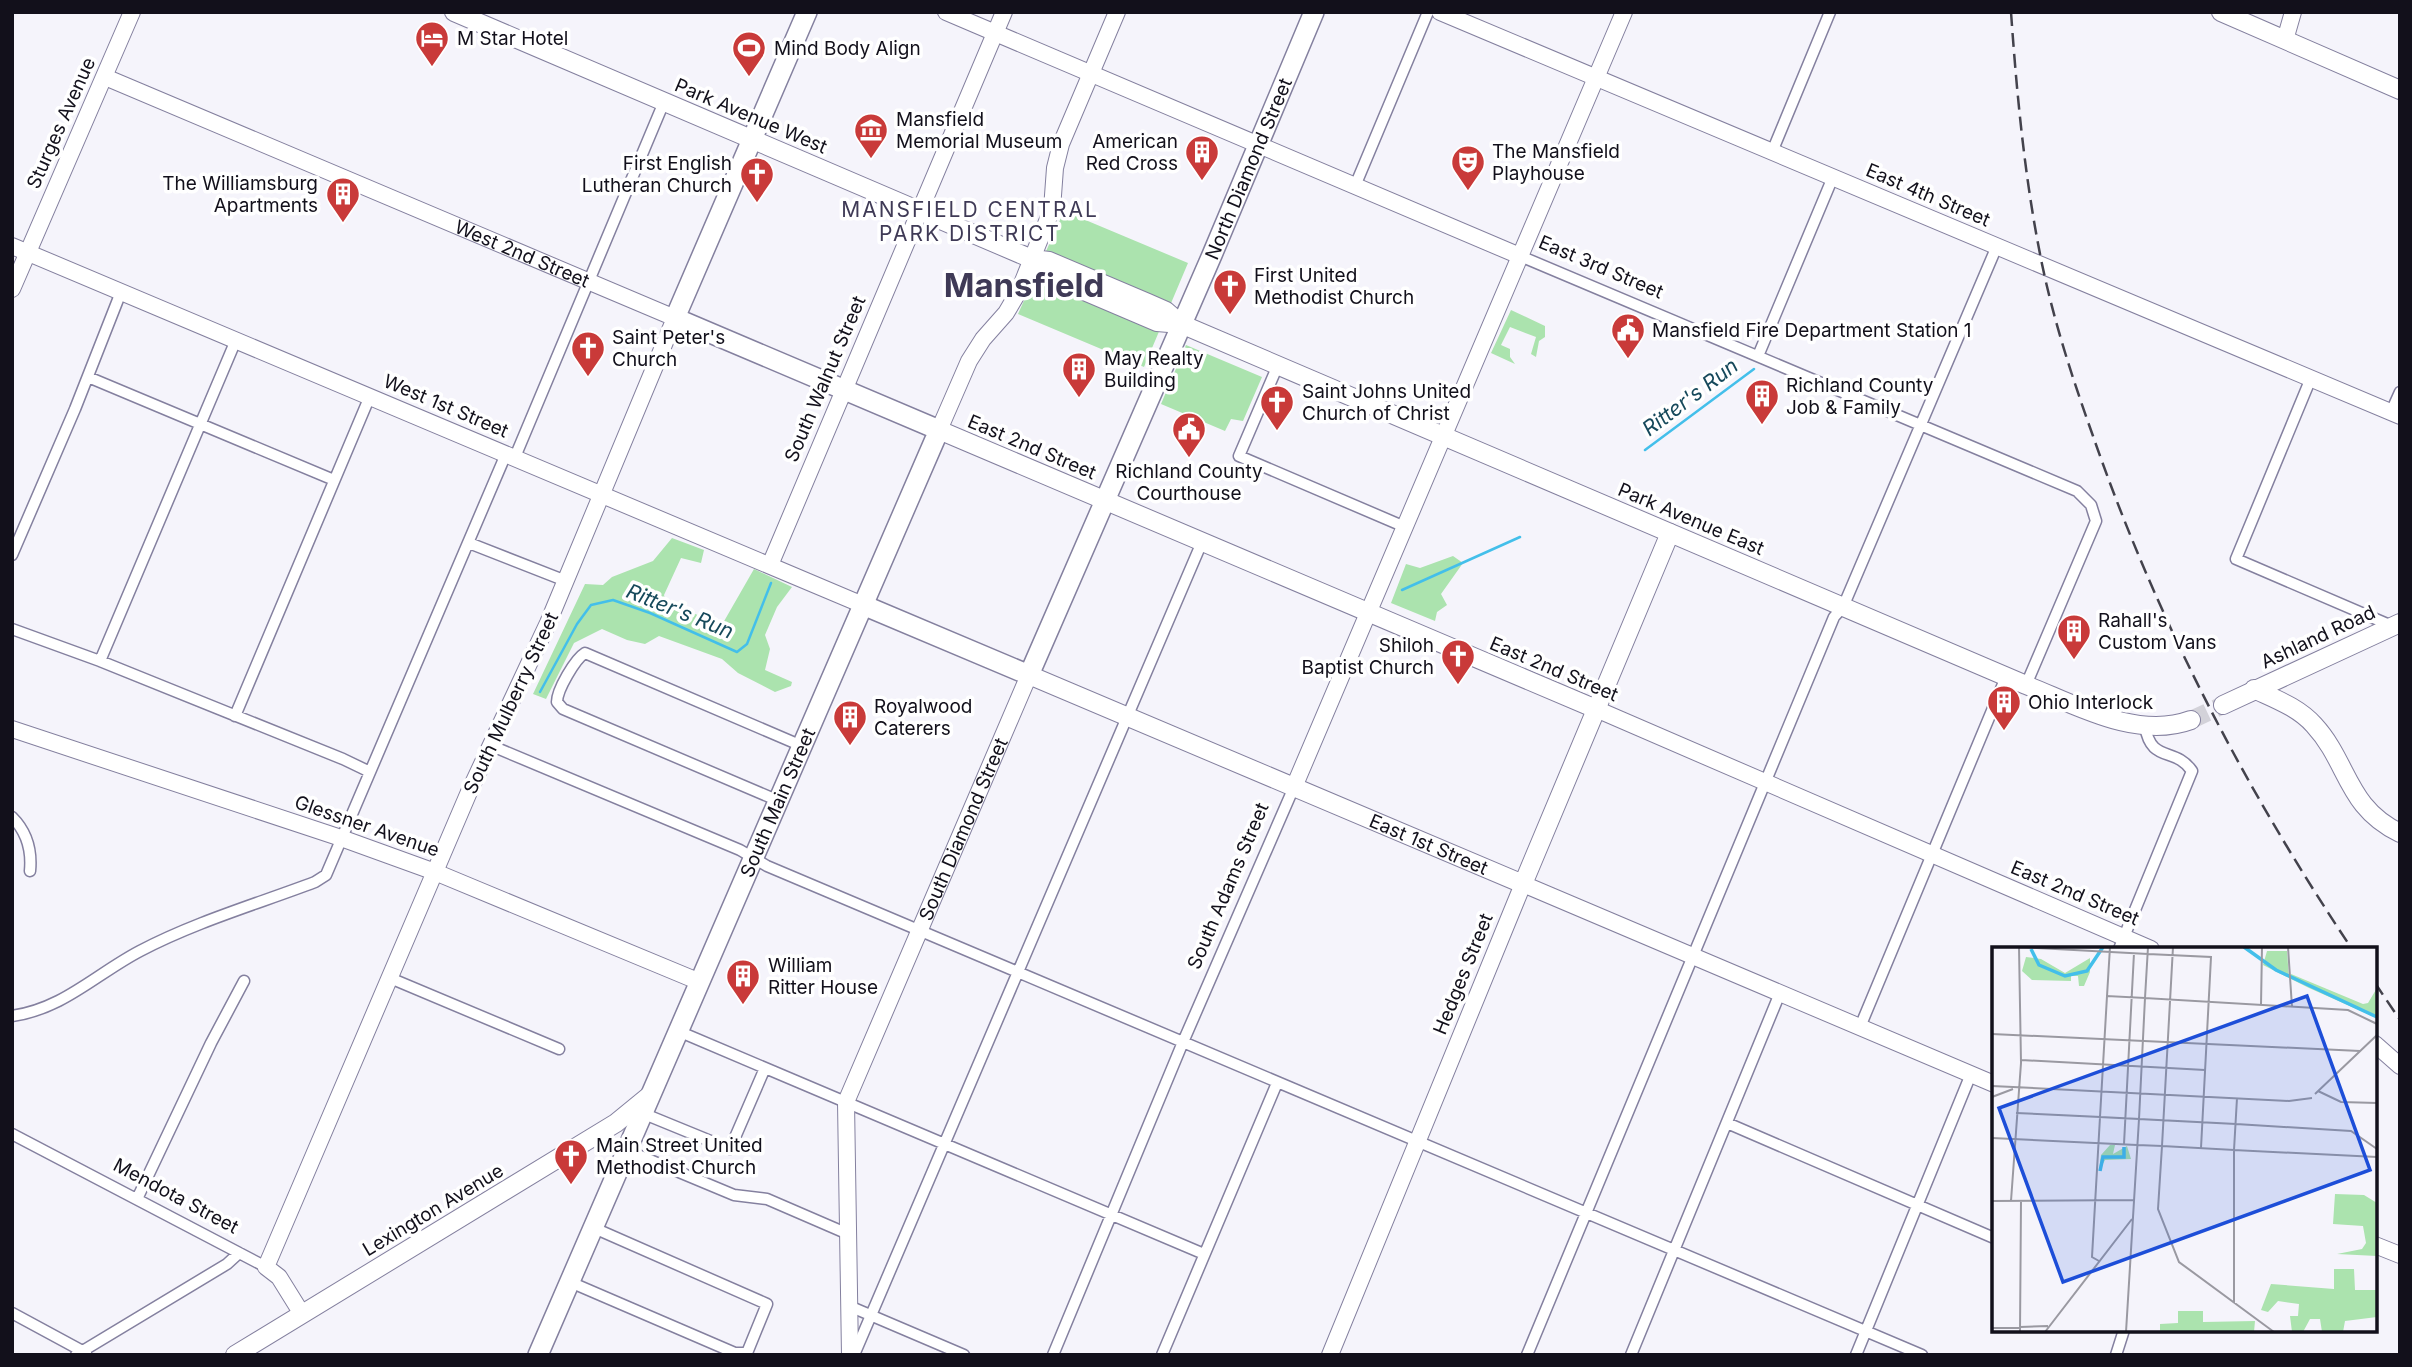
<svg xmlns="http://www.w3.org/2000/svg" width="2412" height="1367" font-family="Inter,sans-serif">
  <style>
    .green { fill: #abe3ae }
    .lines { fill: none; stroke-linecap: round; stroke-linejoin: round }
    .stream { stroke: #43bfea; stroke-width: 2.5 }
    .primary-tunnel { stroke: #d3d2d9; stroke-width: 18; stroke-dasharray: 18 9; stroke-linecap: butt }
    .street-casing { stroke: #84809f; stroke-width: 13 }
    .secondary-casing { stroke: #84809f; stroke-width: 18 }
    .primary-casing { stroke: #84809f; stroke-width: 20 }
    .highway-casing { stroke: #84809f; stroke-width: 22 }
    .street { stroke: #fff; stroke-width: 10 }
    .secondary { stroke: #fff; stroke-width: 16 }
    .primary { stroke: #fff; stroke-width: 18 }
    .highway { stroke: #fff; stroke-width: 19 }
    .rail { stroke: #43424c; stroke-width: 2.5; stroke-dasharray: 14 7; stroke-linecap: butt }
    .labels { text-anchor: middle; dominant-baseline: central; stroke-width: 7; stroke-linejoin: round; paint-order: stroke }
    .poi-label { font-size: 19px; fill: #12101b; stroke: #fff; text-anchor: start }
    .street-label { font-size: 19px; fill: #12101b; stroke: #fff }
    .neighbourhood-label { font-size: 21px; letter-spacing: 2px; fill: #3f3a56; stroke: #fff }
    .water-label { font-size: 21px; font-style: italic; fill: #16495b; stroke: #fff }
    .town-label { font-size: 33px; font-weight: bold; fill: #3f3a56; stroke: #fff }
    .inset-river { fill: none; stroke: #43bfea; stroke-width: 3.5 }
    .inset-road { fill: none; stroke: #9a99a1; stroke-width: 2 }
    .view { fill: #1d4ed8; fill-opacity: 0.15; stroke: #1d4ed8; stroke-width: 3.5 }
    .inset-edge { fill: none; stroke: #12101b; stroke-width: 3.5 }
  </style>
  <rect width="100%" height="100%" fill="#f5f4fb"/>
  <!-- green -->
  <path class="green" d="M1064,211L1188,263L1144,367L1018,314Z
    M1511,310L1545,326V337L1539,341L1536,357L1531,354L1536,337L1510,327L1501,345L1510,349V357L1515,364L1491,353Z
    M1186,345L1262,377L1243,421L1231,419L1225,431L1161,404Z
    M672,538L704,550L701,563L681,558L664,595L667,605L723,623L754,569L792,587L777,607L765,635L770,649L765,670L792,682L791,686L775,692L738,673L722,659L659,636L645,644L627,640L602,629L574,643L546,699L533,694L585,584L603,585L612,577L653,561Z
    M1453,556L1463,563L1441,594L1447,605L1437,612L1435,621L1391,603L1406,564L1420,568Z"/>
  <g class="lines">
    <!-- stream -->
    <path class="stream" d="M1645,450L1754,369
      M1402,590L1520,537
      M540,692L577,624L591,605L613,600L650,613L737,652L747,644L771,583"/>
    <!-- primary-tunnel -->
    <path class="primary-tunnel" d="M2191,720L2223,705"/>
    <!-- street casing -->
    <g class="street-casing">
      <path id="street" d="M1772,152L1830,12
        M1355,186L1428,12
        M1520,256L2077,491L2091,505L2096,521L2026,685
        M1758,356L1833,177
        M1278,365L1239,456L1405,527
        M88,377L334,480
        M2311,378L2236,559L2392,626
        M2391,412L2400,392
        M515,457L664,102
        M469,543L566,581
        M12,555L75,409L121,292
        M12,629L100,661L343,759L370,772
        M100,661L236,340
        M235,716L370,396
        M492,746L740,850L767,866L909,926L1922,1355
        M779,801L563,709L557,702C557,690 575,659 585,653L802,746
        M12,817C27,832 32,850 30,871
        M2119,949L2192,771C2175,746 2151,764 2145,726
        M390,978L559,1049
        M12,1016C63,1009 96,974 140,951C195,922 257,904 315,882L326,875L506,454
        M1860,1027L2006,677
        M678,1031L1204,1254
        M642,1113L730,1149L765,1068
        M1727,1123L1994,1238
        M12,1134L266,1267
        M626,1150L734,1195L767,1199L848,1234
        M137,1199L211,1043L244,981
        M570,1282L735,1353H747L767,1304L594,1228
        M849,1306L964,1355
        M12,1313L86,1353
        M76,1355L227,1264L239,1253
        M854,1355L1202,542
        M1053,1355L1183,1042L1294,787
        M1162,1355L1277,1083
        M1527,1355L1834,617L1843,607L1997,246
        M1631,1355L1780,993
        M1856,1355L1971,1074
        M2116,1355L2124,1330"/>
    </g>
    <!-- secondary casing -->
    <g class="secondary-casing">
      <g id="secondary">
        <path d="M946,12L1520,256"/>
        <path d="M1440,12L2400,416"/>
        <path d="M2285,40L2293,12"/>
        <path id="s1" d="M105,77L675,318L548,623L469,792L266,1267L279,1277L302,1314"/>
        <path d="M12,246L863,605"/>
        <path d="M12,289L132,12"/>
        <path d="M939,430L969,361L983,339L1006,313L1019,291L1052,209L1055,168L1061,144L1117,12"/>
        <path d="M770,565L1004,12"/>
        <path d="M1596,709L2151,949"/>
        <path d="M12,729L341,838L435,872L700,982"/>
        <path d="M1294,787L1624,12"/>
        <path d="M2375,1044L2400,1066"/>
        <path d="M2375,1245L2400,1255"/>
        <path id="s2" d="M850,1355L846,1102L1029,675"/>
        <path d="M1330,1355L1523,884L1994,1084"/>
      </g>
    </g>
    <!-- primary casing -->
    <g class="primary-casing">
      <g id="primary">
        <path d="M454,12L1032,259L1049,261L1148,303L1166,311L1181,324L2026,685C2076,705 2137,740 2191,720"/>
        <path d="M2221,12L2400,90"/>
        <path d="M1032,259L1037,270L1042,273L1157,322L1181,324"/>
        <path d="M939,430L1596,709"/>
        <path id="s3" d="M1029,675L1523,884L1670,533"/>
        <path d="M2254,689C2275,699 2298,707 2314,725C2349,763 2346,807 2400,833"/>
        <path d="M2223,705L2400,623"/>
        <path d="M235,1355L616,1123L649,1096"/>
      </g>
    </g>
    <!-- highway casing -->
    <g class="highway-casing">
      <g id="highway">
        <path id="s4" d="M863,605L1029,675L1212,255L1314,12"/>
        <path id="s5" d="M538,1355L939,430L675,318L807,12"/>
      </g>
    </g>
    <!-- street -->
    <use href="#street" class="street"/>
    <!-- secondary -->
    <use href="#secondary" class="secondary"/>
    <!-- primary -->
    <use href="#primary" class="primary"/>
    <!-- highway -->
    <use href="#highway" class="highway"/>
    <!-- rail -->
    <path class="rail" d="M2011,12C2017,97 2025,181 2042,264C2054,322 2073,380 2093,436C2156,618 2245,789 2352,949
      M2375,983L2400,1020"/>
  </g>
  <!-- icons -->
  <defs>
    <g id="hotel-pin" transform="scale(1.75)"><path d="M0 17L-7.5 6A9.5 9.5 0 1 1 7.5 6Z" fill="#c93a39" stroke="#fff"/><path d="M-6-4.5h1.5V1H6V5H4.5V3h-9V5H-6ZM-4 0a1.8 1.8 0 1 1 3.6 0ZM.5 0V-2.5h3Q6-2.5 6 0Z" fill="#fff"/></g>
    <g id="stadium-pin" transform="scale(1.75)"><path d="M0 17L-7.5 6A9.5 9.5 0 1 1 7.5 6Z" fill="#c93a39" stroke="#fff"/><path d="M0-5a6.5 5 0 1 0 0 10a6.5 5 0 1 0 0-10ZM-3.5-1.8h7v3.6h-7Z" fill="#fff"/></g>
    <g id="museum-pin" transform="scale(1.75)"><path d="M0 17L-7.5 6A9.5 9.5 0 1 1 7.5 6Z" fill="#c93a39" stroke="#fff"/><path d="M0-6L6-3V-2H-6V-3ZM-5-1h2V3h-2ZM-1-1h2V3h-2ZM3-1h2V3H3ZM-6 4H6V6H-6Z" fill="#fff"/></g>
    <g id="building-pin" transform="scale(1.75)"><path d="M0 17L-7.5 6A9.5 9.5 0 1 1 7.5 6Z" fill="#c93a39" stroke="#fff"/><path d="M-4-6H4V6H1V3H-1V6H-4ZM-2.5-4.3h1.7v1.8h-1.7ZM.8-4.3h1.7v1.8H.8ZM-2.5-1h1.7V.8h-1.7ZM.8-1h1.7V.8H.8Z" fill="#fff"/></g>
    <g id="theatre-pin" transform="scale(1.75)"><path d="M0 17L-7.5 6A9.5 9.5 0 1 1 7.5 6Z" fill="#c93a39" stroke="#fff"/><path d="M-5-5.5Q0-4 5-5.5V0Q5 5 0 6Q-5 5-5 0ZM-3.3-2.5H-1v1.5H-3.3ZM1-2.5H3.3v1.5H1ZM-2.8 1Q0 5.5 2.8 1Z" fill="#fff"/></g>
    <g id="church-pin" transform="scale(1.75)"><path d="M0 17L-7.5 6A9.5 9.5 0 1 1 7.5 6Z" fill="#c93a39" stroke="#fff"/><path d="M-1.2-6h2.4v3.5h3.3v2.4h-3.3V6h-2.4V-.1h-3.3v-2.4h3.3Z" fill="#fff"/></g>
    <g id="civic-pin" transform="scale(1.75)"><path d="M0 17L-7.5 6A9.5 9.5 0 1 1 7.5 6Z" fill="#c93a39" stroke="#fff"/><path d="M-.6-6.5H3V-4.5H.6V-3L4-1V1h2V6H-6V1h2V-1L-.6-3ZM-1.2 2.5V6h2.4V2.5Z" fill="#fff"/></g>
  </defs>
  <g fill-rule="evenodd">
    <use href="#hotel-pin" x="432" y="38"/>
    <use href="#stadium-pin" x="749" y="48"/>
    <use href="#museum-pin" x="871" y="130"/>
    <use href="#building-pin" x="1202" y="152"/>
    <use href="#theatre-pin" x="1468" y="162"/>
    <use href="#church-pin" x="757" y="174"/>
    <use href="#building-pin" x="343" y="194"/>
    <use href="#church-pin" x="1230" y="286"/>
    <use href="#civic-pin" x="1628" y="330"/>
    <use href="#church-pin" x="588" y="348"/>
    <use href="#building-pin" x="1079" y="369"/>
    <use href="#building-pin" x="1762" y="396"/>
    <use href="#church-pin" x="1277" y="402"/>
    <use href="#civic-pin" x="1189" y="429"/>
    <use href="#building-pin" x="2074" y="631"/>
    <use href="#church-pin" x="1458" y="656"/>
    <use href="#building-pin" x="2004" y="702"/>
    <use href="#building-pin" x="850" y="717"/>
    <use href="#building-pin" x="743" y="976"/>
    <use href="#church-pin" x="571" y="1156"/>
  </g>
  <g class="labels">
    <!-- poi labels -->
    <g class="poi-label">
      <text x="457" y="38">M Star Hotel</text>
      <text x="774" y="48">Mind Body Align</text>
      <text x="896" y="119">Mansfield<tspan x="896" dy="22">Memorial Museum</tspan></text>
      <text x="1178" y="141" text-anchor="end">American<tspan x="1178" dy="22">Red Cross</tspan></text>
      <text x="1492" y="151">The Mansfield<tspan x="1492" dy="22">Playhouse</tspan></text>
      <text x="732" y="163" text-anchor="end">First English<tspan x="732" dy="22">Lutheran Church</tspan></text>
      <text x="318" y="183" text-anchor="end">The Williamsburg<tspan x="318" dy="22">Apartments</tspan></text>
      <text x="1254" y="275">First United<tspan x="1254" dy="22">Methodist Church</tspan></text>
      <text x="1652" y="330">Mansfield Fire Department Station 1</text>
      <text x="612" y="337">Saint Peter's<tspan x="612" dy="22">Church</tspan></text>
      <text x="1104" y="358">May Realty<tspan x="1104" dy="22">Building</tspan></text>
      <text x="1786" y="385">Richland County<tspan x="1786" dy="22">Job &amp; Family</tspan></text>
      <text x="1302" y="391">Saint Johns United<tspan x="1302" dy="22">Church of Christ</tspan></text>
      <text x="1189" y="471" text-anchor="middle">Richland County<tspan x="1189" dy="22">Courthouse</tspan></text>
      <text x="2098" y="620">Rahall's<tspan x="2098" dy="22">Custom Vans</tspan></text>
      <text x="1434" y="645" text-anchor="end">Shiloh<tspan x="1434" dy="22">Baptist Church</tspan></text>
      <text x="2028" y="702">Ohio Interlock</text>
      <text x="874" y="706">Royalwood<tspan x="874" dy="22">Caterers</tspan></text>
      <text x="768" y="965">William<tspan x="768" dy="22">Ritter House</tspan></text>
      <text x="596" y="1145">Main Street United<tspan x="596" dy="22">Methodist Church</tspan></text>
    </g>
    <!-- street labels -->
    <g class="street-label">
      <text transform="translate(751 116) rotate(23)">Park Avenue West</text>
      <text transform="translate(61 123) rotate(-66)">Sturges Avenue</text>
      <text stroke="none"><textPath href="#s4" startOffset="732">North Diamond Street</textPath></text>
      <text transform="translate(1928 195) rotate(23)">East 4th Street</text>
      <text stroke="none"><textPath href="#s1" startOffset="453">West 2nd Street</textPath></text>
      <text transform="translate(1601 267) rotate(23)">East 3rd Street</text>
      <text transform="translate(825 379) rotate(-67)">South Walnut Street</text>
      <text transform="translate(446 406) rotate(23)">West 1st Street</text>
      <text transform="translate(1032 447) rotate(23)">East 2nd Street</text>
      <text transform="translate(1691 519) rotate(23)">Park Avenue East</text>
      <text transform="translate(2318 637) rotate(-25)">Ashland Road</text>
      <text transform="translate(1554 669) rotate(23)">East 2nd Street</text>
      <text transform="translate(511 703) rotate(-65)">South Mulberry Street</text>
      <text stroke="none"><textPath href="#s5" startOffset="602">South Main Street</textPath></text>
      <text transform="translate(367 826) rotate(19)">Glessner Avenue</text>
      <text stroke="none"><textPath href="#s2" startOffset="550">South Diamond Street</textPath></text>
      <text stroke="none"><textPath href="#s3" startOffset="434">East 1st Street</textPath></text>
      <text transform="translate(1228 886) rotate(-67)">South Adams Street</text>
      <text transform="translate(2075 893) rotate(23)">East 2nd Street</text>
      <text transform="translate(1463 974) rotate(-68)">Hedges Street</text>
      <text transform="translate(176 1196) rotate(28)">Mendota Street</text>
      <text transform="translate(433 1210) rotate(-31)">Lexington Avenue</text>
    </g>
    <!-- neighbourhood labels -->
    <g class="neighbourhood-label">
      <text x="970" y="209">MANSFIELD CENTRAL<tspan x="970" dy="24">PARK DISTRICT</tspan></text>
    </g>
    <!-- water labels -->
    <g class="water-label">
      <text transform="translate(1690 397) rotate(-37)">Ritter's Run</text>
      <text transform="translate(680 611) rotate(22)">Ritter's Run</text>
    </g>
    <!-- town labels -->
    <g class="town-label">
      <text x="1024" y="285">Mansfield</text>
    </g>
  </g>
  <!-- overview -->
  <g transform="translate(1992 947)">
    <rect width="385" height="385" fill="#f5f4fb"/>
    <path d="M275,4H295L297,31L271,18ZM34,10L49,12L73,26L98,11V25L92,39H87L86,29H79V34L40,33L30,24ZM299,27L371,57L376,56L385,41V71L317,41L299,32ZM118,198H123L121,207L135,199L139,212L113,213L107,224L109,208ZM343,247L372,248L385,256V309L345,307L370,302L374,296L371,279L341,277ZM342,322H362L363,343H385V370L353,374L351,385H330L328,372H318L311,385H300L298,369H306L307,357L286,354L276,365L269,363L279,337L342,342ZM186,364H211V375L263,374L262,385H168V377L186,376Z" fill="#abe3ae"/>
    <path class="inset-river" d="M252,0L284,23L385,70M39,2L47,18L73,29L95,24L111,0M108,224L111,210H132V200"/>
    <path class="inset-road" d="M27,0L156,7M296,0L300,60M156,7L219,10L209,201M115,49L118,0M269,58L270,0M0,87L368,104M29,113L213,123M0,139L297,154L320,151M326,144L349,155L385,156M323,147L385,88M0,150L21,142M24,166L108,170L100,310L107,314M244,177L359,184L385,202M244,177L147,172L153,51L356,63L385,77M0,191L145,198M132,197L142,6M145,198L170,199L181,0M170,199L166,262L187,315L282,385M170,199L242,203L245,151M0,254L142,253M19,254L29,116L27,0M242,356V203L385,210M0,381L56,379M28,385L29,253M53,385L140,272M134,385L147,172L108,170L115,49L153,51L156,0"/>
    <path class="view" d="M315,49L378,223L71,335L7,161Z"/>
    <rect width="385" height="385" class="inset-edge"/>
  </g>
  <!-- border -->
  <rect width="2412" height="1367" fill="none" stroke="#12101b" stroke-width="28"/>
</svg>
